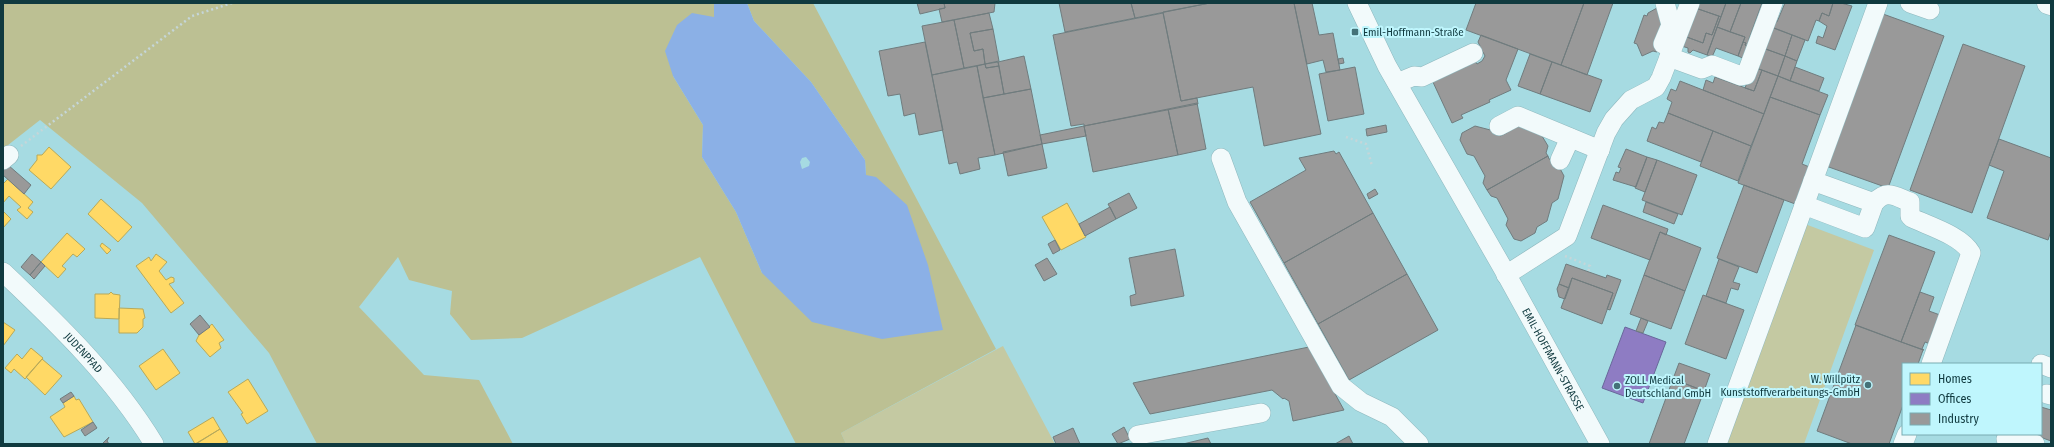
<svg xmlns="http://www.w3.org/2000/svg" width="2054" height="447" font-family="'Fira Sans Condensed',sans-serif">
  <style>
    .green { fill: #c4c9a2 }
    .forest { fill: #bcc093 }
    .water { fill: #8bb0e6; fill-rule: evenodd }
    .homes { fill: #ffd966; stroke: #b7a95a }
    .offices { fill: #8e7cc3; stroke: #68689b }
    .industry { fill: #999; stroke: #707c7e }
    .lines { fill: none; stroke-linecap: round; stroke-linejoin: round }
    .minor-casing { stroke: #8eb8be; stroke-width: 20 }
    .major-casing { stroke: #8eb8be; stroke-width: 23 }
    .path { stroke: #c5d6d9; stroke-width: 2.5; stroke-dasharray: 2 3; stroke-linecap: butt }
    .minor { stroke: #f2fafb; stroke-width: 19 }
    .major { stroke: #f2fafb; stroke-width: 22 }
    .poi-dot { fill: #447278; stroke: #bff6fd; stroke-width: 1.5 }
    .labels { text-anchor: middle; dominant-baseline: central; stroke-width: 4; stroke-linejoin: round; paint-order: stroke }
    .poi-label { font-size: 11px; fill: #103a3f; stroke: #bff6fd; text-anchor: start }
    .street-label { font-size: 11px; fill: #103a3f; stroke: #bff6fd }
  </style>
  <rect width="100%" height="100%" fill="#a6dbe2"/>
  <!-- green -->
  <path class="green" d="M1805,224L1874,250L1804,444H1724Z
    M1003,346L1055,444H846L841,433Z"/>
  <!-- forest -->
  <path class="forest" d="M3,3H714V18L673,76L703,125L702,157L736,212L762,273L866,175L865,160L811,82L754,21L747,3H813L996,349L841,433L846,444H796L700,257L522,338L471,340L450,314L452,291L409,280L398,257L359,307L424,375L479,380L513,444H317L269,353L142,203L40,120L3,149Z"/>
  <!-- water -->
  <path class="water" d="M714,3H747L754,21L811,82L865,160L866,175L876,177L907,205L928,265L943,330L882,339L812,322L762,273L736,212L702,157L703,125L673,76L665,51L677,25L692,13L714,17ZM806,157L810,162L809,166L802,169L800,162L802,158Z"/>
  <!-- homes -->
  <path class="homes" d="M49,147L71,167L51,189L29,170L37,160V155H42Z
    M8,179L33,202L28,208L33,212L27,219L17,210L21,207L9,196L3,203V184Z
    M101,199L132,227L118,242L88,214Z
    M1067,203L1086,237L1061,250L1042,217Z
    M3,211L11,219L3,228Z
    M67,233L85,249L77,257L73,254L62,266L66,269L58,278L41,262Z
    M102,243L111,250L107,254L100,246Z
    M156,254L167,262L159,271L166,280L171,277L174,278V282L169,284L184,303L171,313L136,266L149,257L151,261Z
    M111,292L113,294L120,295L119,319L95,318V294H109Z
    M119,308L143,309L145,318L143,319V327L137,333H119Z
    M3,322L15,330L3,346Z
    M212,324L224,340L219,343L221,348L210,357L196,341L199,335Z
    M31,348L43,358L25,379L14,369L11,373L5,368L17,354L22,359Z
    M163,349L180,373L156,390L139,366Z
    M42,359L62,376L45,395L26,377Z
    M248,379L268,411L247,424L241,414L243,413L228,392Z
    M74,396L76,400L79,399L93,422L64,437L50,417L65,407L63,403Z
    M213,417L220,429L195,444L188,432Z
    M220,429L228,442L224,444H196Z"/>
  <!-- offices -->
  <path class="offices" d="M1625,327L1666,342L1643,403L1602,388Z"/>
  <!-- industry -->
  <path class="industry" d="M917,3H944L945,8L920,14Z
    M944,3H995L994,12L942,22L939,9L945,8Z
    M1059,3H1131L1135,18L1065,32Z
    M1131,3H1210L1135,18Z
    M1210,3H1294L1321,134L1264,146L1253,87L1181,101L1163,12Z
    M1294,3H1312L1319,35L1333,33L1340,70L1326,72L1323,60L1307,64Z
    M1476,3H1584L1561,65L1466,30Z
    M1584,3H1613L1587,75L1561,65Z
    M1695,3H1726L1721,17L1693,7Z
    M1726,3H1741L1730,32L1717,27Z
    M1741,3H1762L1749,39L1750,47L1745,45L1746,43L1743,42L1745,37L1730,32Z
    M1785,3H1833L1829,16L1822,13L1819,21L1816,20L1808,41L1769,26L1771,19L1777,22Z
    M1833,3H1841L1852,6L1835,50L1816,43L1818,36L1823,38L1827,26L1819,21L1822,13L1829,16Z
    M1657,8L1667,24L1657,52L1653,51L1642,56L1637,44L1634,43L1644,15L1647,16L1648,13Z
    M1695,8L1719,16L1712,35L1706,33L1703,43L1684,36Z
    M989,13L993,29L970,33L974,51L983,49L985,64L964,68L954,20Z
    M1163,13L1181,101L1197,98L1198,104L1084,126V124L1071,126L1053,35Z
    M1883,14L1944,36L1888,188L1826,166Z
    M1719,16L1721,17L1707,55L1693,50L1690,53L1688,52V48L1678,45L1684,36L1703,43L1706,33L1712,35Z
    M954,20L964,68L932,75L922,26Z
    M1768,26L1792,35L1785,56L1760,47Z
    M1717,27L1745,37L1738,56L1716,48L1712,57L1707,55Z
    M993,29L999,61L985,64L983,49L974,51L970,33Z
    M1481,35L1518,49L1506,80L1511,90L1489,100L1490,102L1461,115L1463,118L1452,123L1432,80L1475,61L1477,64L1482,61L1485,56L1483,52L1481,53L1478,47L1480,46L1478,42Z
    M1792,35L1805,40L1797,61L1785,56Z
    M925,42L943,130L919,135L915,113L904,116L900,94L888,96L879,51Z
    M1743,42L1746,43L1745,45L1750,47L1745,59L1738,56Z
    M1963,44L2025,66L1972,213L1910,190Z
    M1760,47L1785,56L1778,76L1753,67Z
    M1530,54L1552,62L1540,94L1518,86Z
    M1024,56L1031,89L1004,94L998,62Z
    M1785,56L1797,61L1790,81L1778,76Z
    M1343,58L1344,63L1339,64L1338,59Z
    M998,62L999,66L986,68L985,64Z
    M1552,62L1602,80L1590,112L1540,94Z
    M985,64L986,68L999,66L1004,94L983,98L977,66Z
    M977,66L995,155L978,158L980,169L960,174L957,162L949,164L932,75Z
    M1355,67L1364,114L1328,121L1319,74Z
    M1753,67L1762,70L1754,91L1745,88Z
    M1795,67L1824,78L1819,91L1790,81Z
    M1762,70L1778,76L1764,114L1703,90L1706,80L1713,83L1715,77L1754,91Z
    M1778,76L1828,95L1820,115L1770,97Z
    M1680,81L1764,114L1751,146L1668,113L1672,102L1667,99L1671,89L1676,91Z
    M1031,89L1042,144L995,155L983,98Z
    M1770,97L1820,115L1802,164L1812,168L1798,205L1738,183Z
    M1197,103L1206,149L1178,155L1168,109Z
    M1168,109L1178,155L1093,172L1084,126Z
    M1668,113L1713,131L1701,162L1647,141L1652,127L1656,129L1659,122L1664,123Z
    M1513,123L1539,131L1548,146L1546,153L1548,156L1487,190L1483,183L1485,176L1474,156L1467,154L1460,140L1462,133L1475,126L1498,132L1500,136L1508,132Z
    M1386,125L1387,132L1367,136L1366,129Z
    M1084,126L1086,136L1042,144L1040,135Z
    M1713,131L1751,146L1738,181L1700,166Z
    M1999,139L2051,158V231L2048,240L1987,218L2004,171L1989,165Z
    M1042,144L1047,168L1008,176L1003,152Z
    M1626,149L1647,157L1636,187L1613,180L1616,172L1619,173L1621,168L1618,167Z
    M1334,151L1336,154L1339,152L1373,213L1284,263L1250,202L1306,170L1299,158Z
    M1548,156L1549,159L1556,161L1564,176L1558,199L1552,203L1547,221L1537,227L1535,233L1521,241L1514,239L1506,225L1508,219L1497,198L1491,196L1487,190Z
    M1647,157L1657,160L1645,192L1635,188Z
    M1657,160L1697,175L1682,215L1642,200Z
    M8,165L31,185L24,194L3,175V169Z
    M1744,185L1784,200L1757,273L1717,258Z
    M1375,189L1378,194L1369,199L1367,194Z
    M1129,193L1137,208L1116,219L1108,204Z
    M1646,202L1678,214L1674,224L1643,212Z
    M1603,205L1668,229L1666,235L1660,232L1650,260L1591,238Z
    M1110,207L1116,219L1085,236L1079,224Z
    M1373,213L1407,274L1318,324L1284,263Z
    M1660,232L1701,248L1685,291L1644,275Z
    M1889,235L1935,252L1901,342L1855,325Z
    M1055,240L1060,250L1053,254L1048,244Z
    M1175,249L1184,296L1131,306L1130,296L1136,294L1129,258Z
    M32,254L41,262L30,275L21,267Z
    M1047,258L1057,274L1044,281L1035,265Z
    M1719,259L1739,267L1733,282L1740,284L1738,290L1731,288L1726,303L1706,296Z
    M41,262L45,266L34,279L30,275Z
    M1566,264L1606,278L1607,275L1621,280L1610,310L1607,309L1613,293L1572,278L1569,288L1559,284Z
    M1407,274L1438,330L1349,380L1318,324Z
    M1644,275L1685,291L1671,329L1630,314Z
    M1572,278L1613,293L1602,324L1561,308Z
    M1559,284L1569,288L1565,299L1559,297L1557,289Z
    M1920,292L1934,297L1929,311L1940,315L1930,344L1925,342L1922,349L1924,350L1901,342Z
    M1703,295L1744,310L1726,359L1685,344Z
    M200,315L210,327L199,335L190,324Z
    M1641,318L1648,321L1643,333L1636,331Z
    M1856,325L1923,350L1918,364H1903V405L1889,444H1852L1817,431Z
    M1309,347L1344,410L1293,421L1289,401L1284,398L1283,399L1272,390L1150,414L1133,383Z
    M1679,363L1710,374L1704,391L1673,379Z
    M1673,379L1704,391L1684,444H1649Z
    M71,392L74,396L63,403L60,399Z
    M2041,407L2051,410V441L2032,434H2041Z
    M93,422L97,428L85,436L81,430Z
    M1124,427L1130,439L1118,444L1112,434Z
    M1073,428L1080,444H1056L1053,437Z
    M1349,436L1353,444H1335Z
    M109,437L107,441L109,444H102Z
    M1208,438L1211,444H1183Z"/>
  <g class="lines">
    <!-- minor casing -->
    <g class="minor-casing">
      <g id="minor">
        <path id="s1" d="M1357,3L1387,66L1505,272L1600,444"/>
        <path d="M1910,3L1930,10"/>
        <path d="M1663,44L1671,25L1665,3"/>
        <path d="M1669,57L1702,69L1712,65L1741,76L1746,75L1773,3"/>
        <path d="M1397,83L1414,76L1422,77L1473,53"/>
        <path d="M1499,126L1518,116L1600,150"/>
        <path d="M1221,158L1237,202L1341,386L1361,402L1392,417L1419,444"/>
        <path d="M3,160L9,155"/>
        <path d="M1560,160L1570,138"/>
        <path d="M1813,181L1874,203C1887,189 1894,196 1910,202V216L1912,218C1929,226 1962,236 1971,253L1931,364"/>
        <path d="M1804,205L1865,228L1874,203"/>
        <path id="s2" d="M3,272C58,324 114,378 154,444"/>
        <path d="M1506,275L1567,236L1606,133L1614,119L1631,100L1656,87L1661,78L1690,3"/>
        <path d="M2041,364L2051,368"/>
        <path d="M2047,394L2051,395"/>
        <path d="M1138,435L1261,413"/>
        <path d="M2006,439L2035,444"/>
        <path d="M1717,444L1878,3"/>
        <path d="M1903,444L1907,434"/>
      </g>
    </g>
    <!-- major casing -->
    <g class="major-casing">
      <path id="major" d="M2048,3L2051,4"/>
    </g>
    <!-- path -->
    <path class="path" d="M1346,137L1366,144L1372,166
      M21,146L192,16L232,3
      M1565,256L1590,266L1588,272"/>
    <!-- minor -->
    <use href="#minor" class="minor"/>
    <!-- major -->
    <use href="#major" class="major"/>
  </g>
  <!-- markers -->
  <g class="poi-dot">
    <rect x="1351" y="28" width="8" height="8" rx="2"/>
    <circle cx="1868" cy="385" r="4"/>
    <circle cx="1617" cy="386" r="4"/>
  </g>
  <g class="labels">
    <!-- poi labels -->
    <g class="poi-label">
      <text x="1363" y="32">Emil-Hoffmann-Straße</text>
      <text x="1860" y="379" text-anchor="end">W. Willpütz<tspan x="1860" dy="13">Kunststoffverarbeitungs-GmbH</tspan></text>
      <text x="1625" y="380">ZOLL Medical<tspan x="1625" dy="13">Deutschland GmbH</tspan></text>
    </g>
    <!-- street labels -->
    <g class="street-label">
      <text stroke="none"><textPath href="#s2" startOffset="114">JUDENPFAD</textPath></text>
      <text stroke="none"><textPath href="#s1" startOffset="407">EMIL-HOFFMANN-STRASSE</textPath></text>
    </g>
  </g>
  <!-- border -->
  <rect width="2054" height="447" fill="none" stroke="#103a3f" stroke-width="8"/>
  <!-- legend -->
  <rect x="1902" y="363" width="140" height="72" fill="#bff6fd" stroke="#79abb1"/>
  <rect x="1910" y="373" width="20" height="12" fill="#ffd966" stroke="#79abb1"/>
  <text x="1938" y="383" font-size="12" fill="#103a3f">Homes</text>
  <rect x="1910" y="393" width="20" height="12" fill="#8e7cc3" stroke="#79abb1"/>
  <text x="1938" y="403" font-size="12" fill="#103a3f">Offices</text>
  <rect x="1910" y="413" width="20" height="12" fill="#999999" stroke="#79abb1"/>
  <text x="1938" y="423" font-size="12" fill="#103a3f">Industry</text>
</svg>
